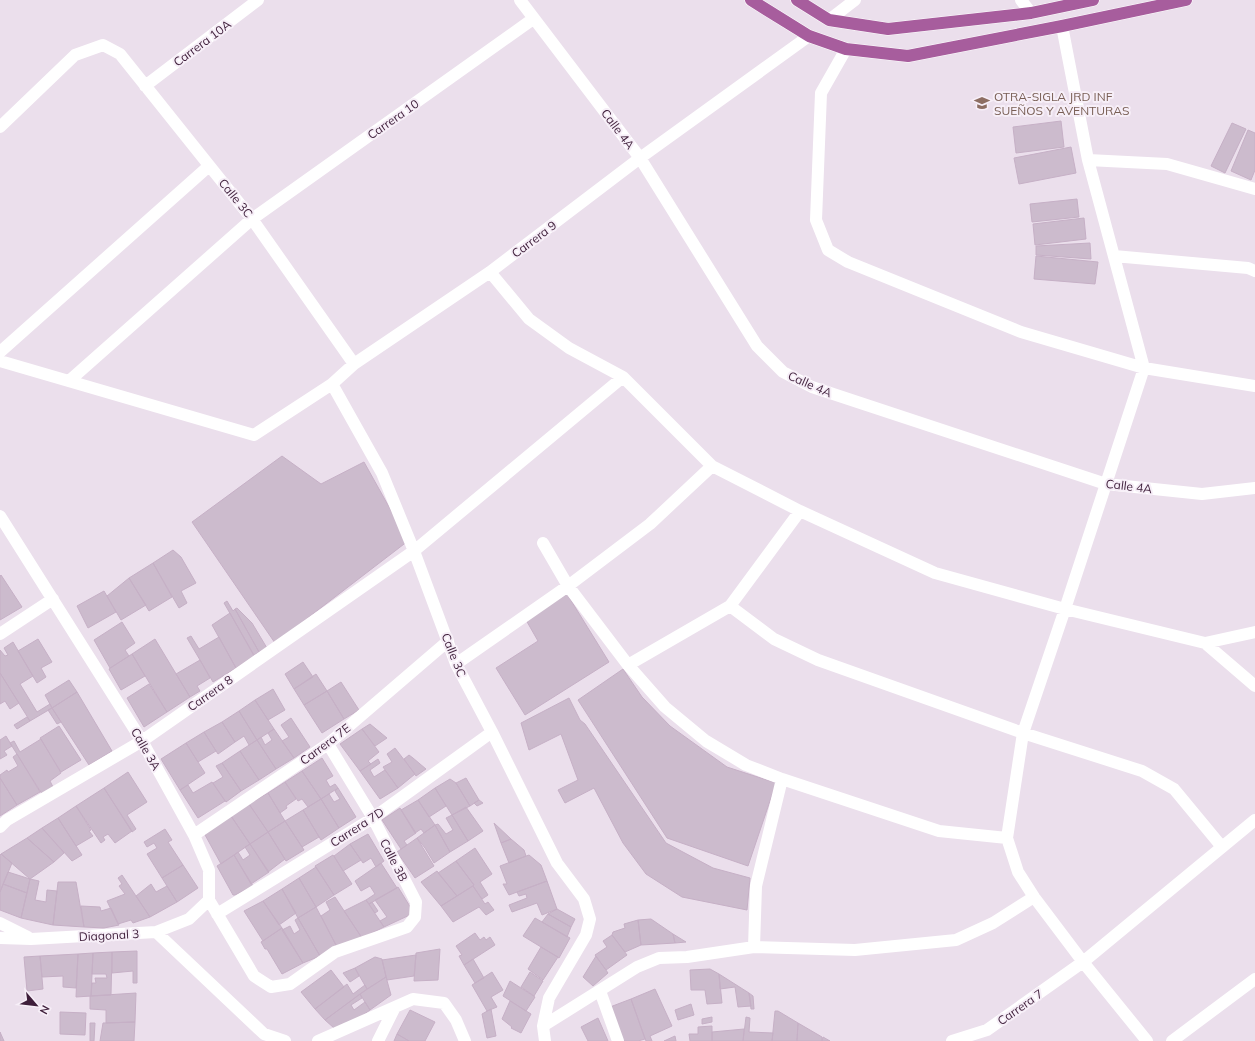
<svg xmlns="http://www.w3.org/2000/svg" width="1255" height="1041" font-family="Mulish,sans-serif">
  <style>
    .building { fill: #ccbbcd; stroke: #c6b0c6 }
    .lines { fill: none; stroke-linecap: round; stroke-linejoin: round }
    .major-casing { stroke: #fff; stroke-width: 13 }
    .minor { stroke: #fff; stroke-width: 12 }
    .major { stroke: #a75d9d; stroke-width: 12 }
    .labels { text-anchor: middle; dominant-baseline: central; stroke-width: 4; stroke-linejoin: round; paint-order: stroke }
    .street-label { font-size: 12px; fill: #3e1e3a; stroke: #f7eff8 }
    .education-label { font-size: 12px; fill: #785e54; stroke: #f7eff8; text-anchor: start }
  </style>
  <rect width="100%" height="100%" fill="#ebdfec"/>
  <!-- building -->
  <path class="building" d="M1061,121L1064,147L1016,153L1013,127Z
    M1232,123L1246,129L1225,173L1211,166Z
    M1248,130L1255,133V170L1251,180L1231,171Z
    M1071,147L1076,173L1019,184L1014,158Z
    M1077,199L1079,217L1032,222L1030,204Z
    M1084,218L1086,239L1035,245L1033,224Z
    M1090,243L1091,259L1036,255V246Z
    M1036,256L1098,262L1095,284L1034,279Z
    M282,456L321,484L364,462L408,541L275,643L192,522Z
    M173,550L181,557L196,583L181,591L187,603L179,608L153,563Z
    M153,563L172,597L149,611L129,578Z
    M1,575L22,607L0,620V576Z
    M129,578L146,605L121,620L107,596Z
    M104,591L116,612L88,628L77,606Z
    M567,594L609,662L525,715L496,668L538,641L526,620Z
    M227,601L233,611L235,609L259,652L254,655L224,603Z
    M237,608L252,623L267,648L259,652L235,609Z
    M230,613L254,656L236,668L212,625Z
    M122,622L135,643L125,650L129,656L110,668L94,640Z
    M191,636L199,649L219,637L236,668L213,682L187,638Z
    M38,639L52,662L41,668L46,677L37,683L18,651Z
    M155,639L190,697L167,712L132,654Z
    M13,642L33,676L20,684L37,712L50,704L52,708L30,721L0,673V650L5,656L8,655L4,648Z
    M132,654L145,676L121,690L109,669Z
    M200,660L210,678L197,686L200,691L190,697L176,674Z
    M303,662L313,677L294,689L285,674Z
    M623,669L642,697L670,726L727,767L776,783L748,866L667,838L578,700Z
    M0,673L19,703L10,709L5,701L0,704Z
    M316,674L327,691L304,705L294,689Z
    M69,680L77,692L52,708L45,695Z
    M341,682L359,710L344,719L327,691Z
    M149,684L167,712L144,727L127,698Z
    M273,689L285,710L268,720L255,700Z
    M327,691L344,719L322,733L304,705Z
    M77,692L112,751L89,765L52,708Z
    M569,698L580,720L585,724L666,843L713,868L750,878L747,910L682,897L646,874L623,843L594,788L565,803L558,790L578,780L561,734L529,750L521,723Z
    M255,700L274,729L257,740L239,711Z
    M52,708L61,722L57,724L48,710Z
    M239,711L257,740L249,745L244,736L235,742L222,722Z
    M27,717L30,721L17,729L14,725Z
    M291,718L310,747L294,758L282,741L289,737L281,725Z
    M222,722L235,742L218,754L204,732Z
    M370,724L387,738L375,746L362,729Z
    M59,726L81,760L61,772L40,738Z
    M274,729L294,758L276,769L257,740L261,737L265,745L272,740L268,733Z
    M362,729L379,752L368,761L371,764L360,771L340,744Z
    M204,732L216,751L198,762L186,743Z
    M6,736L12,746L4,751L7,755L0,759V740Z
    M41,739L61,773L50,781L53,787L42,794L10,743L14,741L20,752Z
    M257,740L276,769L259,780L240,751Z
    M186,743L205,773L180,790L161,759Z
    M395,748L415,774L398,788L383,767L392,762L387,754Z
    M240,751L259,780L241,791L222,763Z
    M17,754L40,792L17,805L0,778V775L7,770L8,772L18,766L13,757Z
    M409,755L413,758L426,769L416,776L404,759Z
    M322,758L333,776L326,780L330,787L335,784L338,788L321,799L302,771Z
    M378,759L380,763L370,770L374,777L385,770L398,788L380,799L360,771Z
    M222,763L241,791L226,802L213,783L223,777L216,766Z
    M302,771L321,799L308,807L302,799L298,801L285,782Z
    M128,772L147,802L127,815L136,829L132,832L104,788Z
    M0,778L17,805L0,816Z
    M466,778L479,800L470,806L456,783Z
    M450,779L456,783L470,806L452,815L435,788Z
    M212,782L225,801L198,818L180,790L188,785L193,793Z
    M285,782L296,799L286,806L287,808L280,813L268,793Z
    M104,788L132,831L115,843L108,834L103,837L105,840L101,843L76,806Z
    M338,788L356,817L339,828L321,799L329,794L334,802L340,799L335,791Z
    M435,788L446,806L429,817L418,800Z
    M268,793L285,821L268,832L249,804Z
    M321,799L339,828L321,840L303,810Z
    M418,800L435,825L424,833L421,829L415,833L401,810Z
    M479,800L483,803L477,806L474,803Z
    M249,804L268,832L250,844L231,816Z
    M76,806L91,830L89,831L93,836L76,846L58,818Z
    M466,807L483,831L468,841L452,815Z
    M400,808L416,833L404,841L407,845L401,849L382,820Z
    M303,810L319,837L302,847L285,821Z
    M452,815L468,841L450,852L435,825L438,824L446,834L453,830L446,818Z
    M231,816L250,844L221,864L204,833Z
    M58,818L82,855L72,861L42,828Z
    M285,821L304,850L286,861L268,832Z
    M494,823L511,839L501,843Z
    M435,825L450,852L434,863L425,848L417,838Z
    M42,828L64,853L54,862L27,838Z
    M165,829L172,840L168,842L183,865L162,878L147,854L157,848L154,843L147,847L144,842Z
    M268,832L285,859L268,872L250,844Z
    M368,834L384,861L376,867L371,858L363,863L350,844Z
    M27,838L54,862L30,879L1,854Z
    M417,838L434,866L415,878L397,852Z
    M511,839L524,850L526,856L509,863L501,843Z
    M250,844L269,872L251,884L234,855L238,852L243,860L250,855L245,847Z
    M350,844L361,860L343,871L334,856Z
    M475,848L492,874L480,882L488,895L482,899L473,886L474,885L456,861Z
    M1,854L12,863L0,892V855Z
    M234,855L253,886L235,895H233L217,866Z
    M333,855L352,884L334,895L315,866Z
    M529,855L541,865L547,881L509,895L503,884H507L500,866Z
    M456,861L474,885L457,896L438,873Z
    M381,863L397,888L369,904L366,900L375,894L370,886L361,891L355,881Z
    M183,865L198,888L177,902L162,878Z
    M316,867L334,895L316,907L299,878Z
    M437,871L457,896L441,906L421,882Z
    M8,872L30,879L27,893L3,884Z
    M122,875L150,917L133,923L131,920L118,924L107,901L125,894L119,886L122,884L118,878Z
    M299,878L316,907L298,918L282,889Z
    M30,879L39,881L35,900L46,902L47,890L57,891L53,925L21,918Z
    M547,881L557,909L542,915L537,903L512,912L509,905L527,898L526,894L519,896L517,892Z
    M58,882H76L84,927L53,925Z
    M3,884L27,893L21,918L0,910V892Z
    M151,884L156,892L167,886L177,902L150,917L136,896Z
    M473,886L485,904L488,902L494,910L486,915L479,907L453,922L441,906Z
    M398,887L414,913L384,927L380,921L387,917L375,900Z
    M282,889L296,913L279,925L263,901Z
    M335,897L362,938L338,949L321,916L330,910L326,902Z
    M366,900L384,927L362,938L344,911Z
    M263,901L282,928L263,941L244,911Z
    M372,902L378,911L375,913L369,904Z
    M81,906L100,907L101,911L111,908L119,925L104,928L84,927Z
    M316,907L338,949L320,956L298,918Z
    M557,909L575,919L571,927L548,914Z
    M548,914L571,927L567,937L542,922Z
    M298,918L320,956L303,963L282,930L290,926L294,934L300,930L295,920Z
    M535,918L570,938L559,958L523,936Z
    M651,919L673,934L675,943L641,945L638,920Z
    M638,920L641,945L625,952L612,935L613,932L625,928L624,924Z
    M282,928L303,963L282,974L267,949H265L261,942Z
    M475,933L480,940L484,937L486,940L490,937L495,945L464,965L459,956L462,955L456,946Z
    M673,934L686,942L675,943Z
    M612,935L627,955L606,970L595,955L607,947L603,941Z
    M541,947L558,957L543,980L528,969Z
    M440,949L438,980L414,981L416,953Z
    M137,951V983H133V971L112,973V952Z
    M112,952L111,995L91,996L92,983H96L95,978H107L106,974H92L93,953Z
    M93,953L91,996L76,997L78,954Z
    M78,954L76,988L63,987V976L42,977L40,956Z
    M416,955L414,976L387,980L382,960Z
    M40,956L43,989L27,991L24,957Z
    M596,956L608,973L593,986L583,977Z
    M375,957L382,959L386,977L367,989L355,968Z
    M473,959L484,978L475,983L464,965Z
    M355,968L359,976L350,982L343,973Z
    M710,969L719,974L722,1003L707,1004L705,990H691L690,970Z
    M331,970L344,987L315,1009L301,992Z
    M492,972L503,990L491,997L497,1007L487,1011L472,985Z
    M530,972L543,981L534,996L521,987Z
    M719,974L749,993L751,1006L738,1007L735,987L720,989Z
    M386,977L391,995L370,1010L360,994Z
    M510,981L535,997L526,1011L503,996Z
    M347,984L353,994L365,985L367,989L325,1020L315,1009Z
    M655,989L672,1026L650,1036L652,1041H646L631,999Z
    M136,993L135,1022L106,1023V1010L90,1009V996Z
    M749,993L753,996L754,1009H751Z
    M360,994L362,998L351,1005L354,1010L365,1002L370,1010L356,1020L334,1028L325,1020Z
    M631,999L645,1039L638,1041H622L610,1007Z
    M510,1001L531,1014L521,1033L511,1028L512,1027L502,1019Z
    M691,1004L694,1015L678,1020L675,1010Z
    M491,1009L496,1036L487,1038L482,1014Z
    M410,1010L435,1022L425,1041H409L397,1034Z
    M775,1011H778L798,1023L797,1041H772Z
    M60,1012L86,1013L85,1035L60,1034Z
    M712,1017V1022L702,1024V1019Z
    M746,1017L750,1018L749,1032L773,1033L772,1041H743Z
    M598,1018L608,1041H588L581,1027Z
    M135,1022L134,1041H100L103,1023Z
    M90,1023H95L94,1041H90Z
    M798,1023L822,1037V1041H797Z
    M712,1026V1041H690L689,1034H698V1027Z
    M744,1029L743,1041H712V1032Z
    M0,1032L4,1041H0Z
    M397,1034L409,1041H394Z
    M675,1036L676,1041H664Z
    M823,1037L830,1041H822Z"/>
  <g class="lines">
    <!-- major casing -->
    <g class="major-casing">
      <path id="major" d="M751,0L809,36L846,49L908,56L1062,26L1186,0
        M797,0L829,20L888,29L1031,13L1093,0"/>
    </g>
    <!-- minor -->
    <path class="minor" d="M520,0L640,158L757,346L783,372L812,387L1106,484L1202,494L1255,488
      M1021,0L1031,13
      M829,20L855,0
      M1062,26L1088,160L1144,368L1065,609L1023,733L1007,838L1018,872L1034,897L1083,962L1147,1041
      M846,49L821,93L816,220L828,250L848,262L1021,332L1144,368L1255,386
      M145,86L258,0
      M0,127L75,55L103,45L120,54L252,219L354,364
      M1088,160L1167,164L1255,189
      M1114,256L1248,268L1255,271
      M490,272L529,319L569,348L623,377L712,466L800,511L935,573L1065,609L1205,643L1255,632
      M0,352L209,166
      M0,361L254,435L332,384L354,364L490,272L640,158L809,36
      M69,381L252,219L533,19
      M332,384L382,473L414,551L456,664L492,732L557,863L584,899L590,919L586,935L549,998L543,1026L545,1041
      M0,516L142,741L194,835L209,870V900L254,976L271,987L290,984L335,952L407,927L415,917L416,902L373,818L328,744
      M543,543L568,586L628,665L665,707L706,741L746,765L782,779L939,831L1007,838
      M730,606L774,639L818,660L1023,733L1142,771L1174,789L1222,847
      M0,634L53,599
      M1205,643L1255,686
      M456,664L568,586L650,524L712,466
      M628,665L730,606L800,511
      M0,827L7,820L142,741L414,551L623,377
      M194,835L328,744L448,641
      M217,914L373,818L492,732
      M0,923L28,937
      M156,932L264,1034L285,1041
      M0,938L31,939L156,932L189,919L209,900
      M754,947L756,886L782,779
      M600,991L618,1041
      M543,1026L637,967L659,958L687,957L754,947L855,950L956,940L993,923L1034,897
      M318,1041L413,999L444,1003L456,1020L465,1041
      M378,1041L395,1007
      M952,1041L987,1030L1083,962L1255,820
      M1172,1041L1255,979"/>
    <!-- major -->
    <use href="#major" class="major"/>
  </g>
  <!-- icons -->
  <defs>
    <g id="school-bare" transform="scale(1.2)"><path d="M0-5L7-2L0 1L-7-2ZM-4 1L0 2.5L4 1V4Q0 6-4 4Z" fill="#8d6e63" stroke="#f7eff8" stroke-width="2.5" paint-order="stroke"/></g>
  </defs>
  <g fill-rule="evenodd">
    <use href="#school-bare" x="982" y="103"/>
  </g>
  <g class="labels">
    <!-- street labels -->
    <g class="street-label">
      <text transform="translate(202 43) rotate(-37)">Carrera 10A</text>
      <text transform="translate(393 119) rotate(-35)">Carrera 10</text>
      <text transform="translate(618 129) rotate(53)">Calle 4A</text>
      <text transform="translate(236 198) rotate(51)">Calle 3C</text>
      <text transform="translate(534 239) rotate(-37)">Carrera 9</text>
      <text transform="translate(810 384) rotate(24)">Calle 4A</text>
      <text transform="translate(1129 486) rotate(7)">Calle 4A</text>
      <text transform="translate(454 655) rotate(68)">Calle 3C</text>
      <text transform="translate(210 693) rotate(-35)">Carrera 8</text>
      <text transform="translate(325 744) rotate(-37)">Carrera 7E</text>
      <text transform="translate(146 749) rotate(60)">Calle 3A</text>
      <text transform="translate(357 827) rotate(-33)">Carrera 7D</text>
      <text transform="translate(394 860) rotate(63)">Calle 3B</text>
      <text transform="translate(109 935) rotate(-3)">Diagonal 3</text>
      <text transform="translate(1020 1007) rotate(-35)">Carrera 7</text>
    </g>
    <!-- education labels -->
    <g class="education-label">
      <text x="994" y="96">OTRA-SIGLA JRD INF<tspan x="994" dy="14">SUEÑOS Y AVENTURAS</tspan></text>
    </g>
  </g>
  <!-- north arrow -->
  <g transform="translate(36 1005) rotate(118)" stroke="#f7eff8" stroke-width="3" paint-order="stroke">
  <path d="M0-3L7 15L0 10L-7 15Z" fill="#3e1e3a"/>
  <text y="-6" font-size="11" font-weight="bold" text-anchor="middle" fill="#3e1e3a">N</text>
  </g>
</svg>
